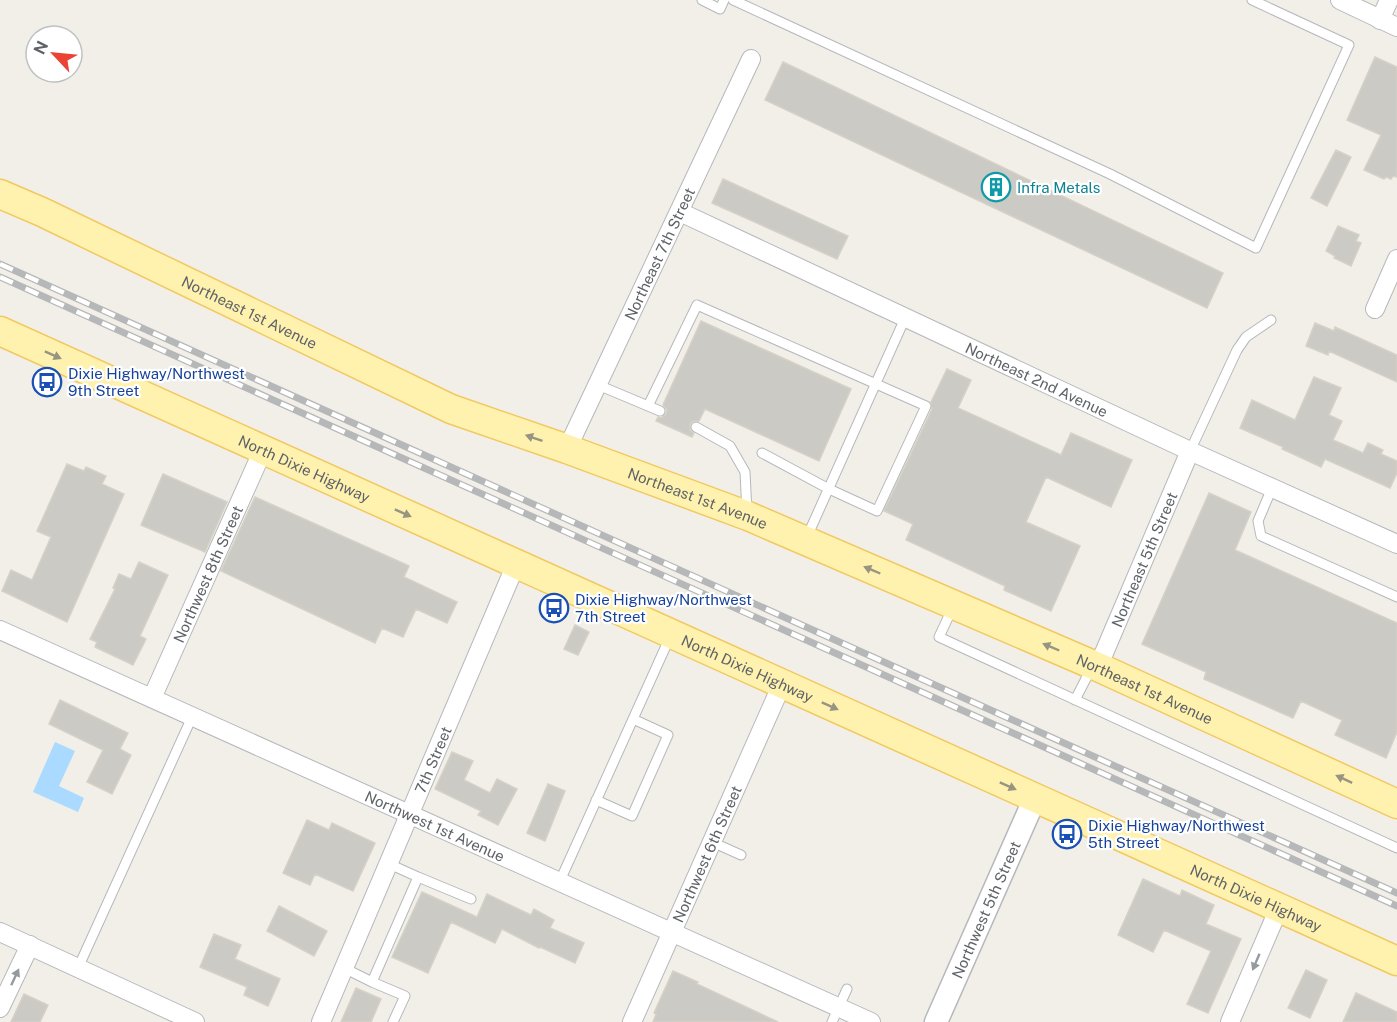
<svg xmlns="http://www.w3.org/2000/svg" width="1397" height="1022" font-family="'Public Sans',sans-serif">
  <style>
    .water { fill: #aadaff }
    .building { fill: #cccac5; stroke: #d6d1c6; stroke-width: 1.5 }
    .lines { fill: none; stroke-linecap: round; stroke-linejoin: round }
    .service-casing { stroke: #b5b8bc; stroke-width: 11 }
    .minor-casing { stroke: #b5b8bc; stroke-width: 20 }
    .tertiary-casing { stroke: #b5b8bc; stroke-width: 25 }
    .primary-casing { stroke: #f2c960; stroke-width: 31 }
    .service { stroke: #fff; stroke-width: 9 }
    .minor { stroke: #fff; stroke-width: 18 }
    .tertiary { stroke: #fff; stroke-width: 22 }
    .primary { stroke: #fff2af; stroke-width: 28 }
    .rail-casing { stroke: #b6b7b8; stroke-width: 7 }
    .rail { stroke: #fff; stroke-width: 4.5; stroke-dasharray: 14; stroke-linecap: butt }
    .oneway { fill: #979581 }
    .oneway2 { fill: #979a9d }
    .labels { text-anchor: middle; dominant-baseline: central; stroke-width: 4.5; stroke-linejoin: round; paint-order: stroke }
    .culture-label { font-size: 15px; fill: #0d838f; stroke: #fff; text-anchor: start }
    .street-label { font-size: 15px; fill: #5f6368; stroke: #fff }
    .transit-label { font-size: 15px; fill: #164399; stroke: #fff; text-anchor: start }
  </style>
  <rect width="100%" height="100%" fill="#f1efe8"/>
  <!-- water -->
  <path class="water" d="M55,742L75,751L59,786L84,798L78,812L33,792Z"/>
  <!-- building -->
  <path class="building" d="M1375,57L1397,67V177L1393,176L1391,179L1386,177L1384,179L1364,170L1381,135L1347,120Z
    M783,62L1223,273L1207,308L765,100Z
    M1336,150L1351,157L1327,206L1311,198Z
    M723,179L848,236L837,259L712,203Z
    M1338,226L1359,235L1356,241L1361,243L1351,266L1334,258L1335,256L1326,251Z
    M701,321L851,389L819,461L705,409L699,421H693L690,424V430L694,433L692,437L656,421L658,417L661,418L666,414L667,410L663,405Z
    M1315,323L1334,331L1335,327L1397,355V382L1329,351L1328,355L1306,346Z
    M947,369L971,380L958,408L1061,455L1071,433L1132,460L1111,507L1046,477L1026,522L1080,546L1051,611L1004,590L1005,586L906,540L913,524L884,511L932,409L931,402Z
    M1314,377L1341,388L1329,415L1342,421L1333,440L1363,453L1368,443L1383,450L1381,454L1397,461V473L1390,488L1325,459L1321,467L1282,449L1283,447L1240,428L1252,400L1295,420Z
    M67,464L84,471L86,467L106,476L102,484L124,494L67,622L2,591L11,570L32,580L51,537L37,531Z
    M163,474L227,502L205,552L141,525Z
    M1209,493L1251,512L1235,550L1397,623V732L1386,758L1335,735L1342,720L1301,701L1293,718L1204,679L1206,672L1142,644Z
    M255,497L409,566L404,577L457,602L447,623L416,609L403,637L382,628L375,643L221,571Z
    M139,562L168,575L140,636L146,639L133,665L95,647L97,642L90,639L115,589L113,588L119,574L131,579Z
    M575,625L589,632L578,655L564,649Z
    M60,700L128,733L120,749L131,755L112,794L87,782L103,750L49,724Z
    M452,752L473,761L464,780L490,793L497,779L517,789L498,825L478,815L481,811L435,789Z
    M548,784L565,791L545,841L527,833Z
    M307,820L329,830L332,823L375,843L353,891L315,874L310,885L283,873Z
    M1143,879L1180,896L1182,890L1214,905L1206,924L1241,939L1208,1013L1187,1004L1211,951L1164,930L1153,952L1118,935Z
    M422,892L477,917L487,894L531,915L534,909L554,920L550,928L584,943L575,963L540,947L539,948L502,929L495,943L451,922L428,973L392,957Z
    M279,906L327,931L314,956L267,931Z
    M214,934L241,945L235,959L280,979L268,1006L244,995L247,987L200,967Z
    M1306,970L1327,980L1310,1018L1288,1008Z
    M673,971L698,982L697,984L778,1022H653L656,1014L654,1013Z
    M356,988L381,999L371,1022H341Z
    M1356,993L1397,1012V1022H1343Z
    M24,994L48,1005L40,1022H11Z"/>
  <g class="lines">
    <!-- service casing -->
    <g class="service-casing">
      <path id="service" d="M702,0L720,9L724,0
        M733,0L1110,174L1256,248L1349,45L1252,0
        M598,385L660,411
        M648,406L697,305L926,406L877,511L829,489L762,453
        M696,427L730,446L745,472L747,512
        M1190,451L1237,350L1246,337L1271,320
        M1272,488L1258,521L1261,536L1397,597
        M806,539L906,316
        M953,607L939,637L1397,848
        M1075,700L1092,667
        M596,800L632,816L668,735L633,719
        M712,842L741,855
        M387,863L418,877L372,982L405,996L393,1022
        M418,877L471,899
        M559,883L670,637
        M78,968L192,717
        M344,968L372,982
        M832,1022L847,989"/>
    </g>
    <!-- minor casing -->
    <g class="minor-casing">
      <g id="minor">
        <path d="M1340,0L1397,27"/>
        <path d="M1380,20L1389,0"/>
        <path id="s1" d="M680,212L1190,451L1397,544"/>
        <path d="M1375,309L1397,259"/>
        <path id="s2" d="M567,449L751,59"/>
        <path id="s3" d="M0,630L871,1022"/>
        <path id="s4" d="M1098,667L1190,451"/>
        <path id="s5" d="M152,698L263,450"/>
        <path d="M0,932L195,1022"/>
        <path d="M0,1008L30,945"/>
        <path id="s6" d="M321,1022L516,564"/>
        <path id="s7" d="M632,1022L782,684"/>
        <path d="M1230,1022L1279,908"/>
      </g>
    </g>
    <!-- tertiary casing -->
    <g class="tertiary-casing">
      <g id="tertiary">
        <path id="s8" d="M936,1022L1035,798"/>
      </g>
    </g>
    <!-- primary casing -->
    <g class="primary-casing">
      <g id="primary">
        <path id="s9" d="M0,194L42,212L451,409L567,449L748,516L1098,667L1397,804"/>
        <path id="s10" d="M0,331L1397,961"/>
      </g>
    </g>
    <!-- service -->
    <use href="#service" class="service"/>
    <!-- minor -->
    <use href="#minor" class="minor"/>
    <!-- tertiary -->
    <use href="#tertiary" class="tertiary"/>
    <!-- primary -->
    <use href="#primary" class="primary"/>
    <!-- rail casing -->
    <g class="rail-casing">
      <path id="rail" d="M0,264L1397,893
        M0,277L1397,906"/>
    </g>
    <!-- rail -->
    <use href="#rail" class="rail"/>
  </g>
  <!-- one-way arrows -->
  <defs><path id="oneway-solid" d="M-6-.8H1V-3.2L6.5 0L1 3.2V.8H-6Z" transform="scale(1.5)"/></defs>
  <g class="oneway">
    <use href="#oneway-solid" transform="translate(53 355) rotate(24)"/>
    <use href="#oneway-solid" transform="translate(534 438) rotate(-161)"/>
    <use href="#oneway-solid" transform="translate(403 513) rotate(24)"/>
    <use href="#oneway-solid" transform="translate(872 570) rotate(-157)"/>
    <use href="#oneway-solid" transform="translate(1051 647) rotate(-157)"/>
    <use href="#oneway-solid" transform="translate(830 706) rotate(24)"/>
    <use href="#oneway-solid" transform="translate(1344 779) rotate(-155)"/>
    <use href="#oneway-solid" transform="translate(1008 786) rotate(24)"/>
  </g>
  <g class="oneway2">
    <use href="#oneway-solid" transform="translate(1256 962) rotate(113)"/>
    <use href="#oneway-solid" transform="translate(15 977) rotate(-65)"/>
  </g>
  <!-- icons -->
  <defs>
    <g id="building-ring" transform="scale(1.5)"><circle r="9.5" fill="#fff" stroke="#0f9aa8" stroke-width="1.5"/><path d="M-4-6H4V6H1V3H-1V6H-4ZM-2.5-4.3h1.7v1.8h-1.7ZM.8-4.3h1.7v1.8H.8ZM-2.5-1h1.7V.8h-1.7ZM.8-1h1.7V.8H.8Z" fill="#0f9aa8"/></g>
    <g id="bus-ring" transform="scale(1.5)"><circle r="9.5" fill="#fff" stroke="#1a4fb4" stroke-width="1.5"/><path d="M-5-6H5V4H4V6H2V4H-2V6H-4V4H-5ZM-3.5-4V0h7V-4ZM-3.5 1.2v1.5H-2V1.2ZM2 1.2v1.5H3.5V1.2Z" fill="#1a4fb4"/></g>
  </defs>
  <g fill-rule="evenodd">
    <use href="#building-ring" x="996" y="187"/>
    <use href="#bus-ring" x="47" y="382"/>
    <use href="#bus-ring" x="554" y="608"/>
    <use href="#bus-ring" x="1067" y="834"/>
  </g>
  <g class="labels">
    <!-- culture labels -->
    <g class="culture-label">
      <text x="1017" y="187">Infra Metals</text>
    </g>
    <!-- street labels -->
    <g class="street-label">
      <text stroke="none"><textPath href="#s2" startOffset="216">Northeast 7th Street</textPath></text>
      <text stroke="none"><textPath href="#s9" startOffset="276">Northeast 1st Avenue</textPath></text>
      <text stroke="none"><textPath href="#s1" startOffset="394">Northeast 2nd Avenue</textPath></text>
      <text stroke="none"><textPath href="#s10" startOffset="334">North Dixie Highway</textPath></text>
      <text stroke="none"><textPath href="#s9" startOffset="762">Northeast 1st Avenue</textPath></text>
      <text stroke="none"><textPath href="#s4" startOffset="117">Northeast 5th Street</textPath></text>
      <text stroke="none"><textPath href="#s5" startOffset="136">Northwest 8th Street</textPath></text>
      <text stroke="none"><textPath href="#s10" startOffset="820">North Dixie Highway</textPath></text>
      <text stroke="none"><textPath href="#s9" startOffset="1248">Northeast 1st Avenue</textPath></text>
      <text stroke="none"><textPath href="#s6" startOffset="285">7th Street</textPath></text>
      <text stroke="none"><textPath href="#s3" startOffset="477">Northwest 1st Avenue</textPath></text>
      <text stroke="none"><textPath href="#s7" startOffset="184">Northwest 6th Street</textPath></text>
      <text stroke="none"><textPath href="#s10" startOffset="1378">North Dixie Highway</textPath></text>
      <text stroke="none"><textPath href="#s8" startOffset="123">Northwest 5th Street</textPath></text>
    </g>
    <!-- transit labels -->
    <g class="transit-label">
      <text x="68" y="373">Dixie Highway/Northwest<tspan x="68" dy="17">9th Street</tspan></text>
      <text x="575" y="599">Dixie Highway/Northwest<tspan x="575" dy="17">7th Street</tspan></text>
      <text x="1088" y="825">Dixie Highway/Northwest<tspan x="1088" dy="17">5th Street</tspan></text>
    </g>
  </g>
  <!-- north arrow -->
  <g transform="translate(54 54) rotate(296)"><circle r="28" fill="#ffffff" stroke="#bfc1c3" stroke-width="1.5"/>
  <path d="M0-4.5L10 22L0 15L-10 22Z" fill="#ea4335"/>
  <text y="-9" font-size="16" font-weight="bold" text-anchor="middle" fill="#5f6368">N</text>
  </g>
</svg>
